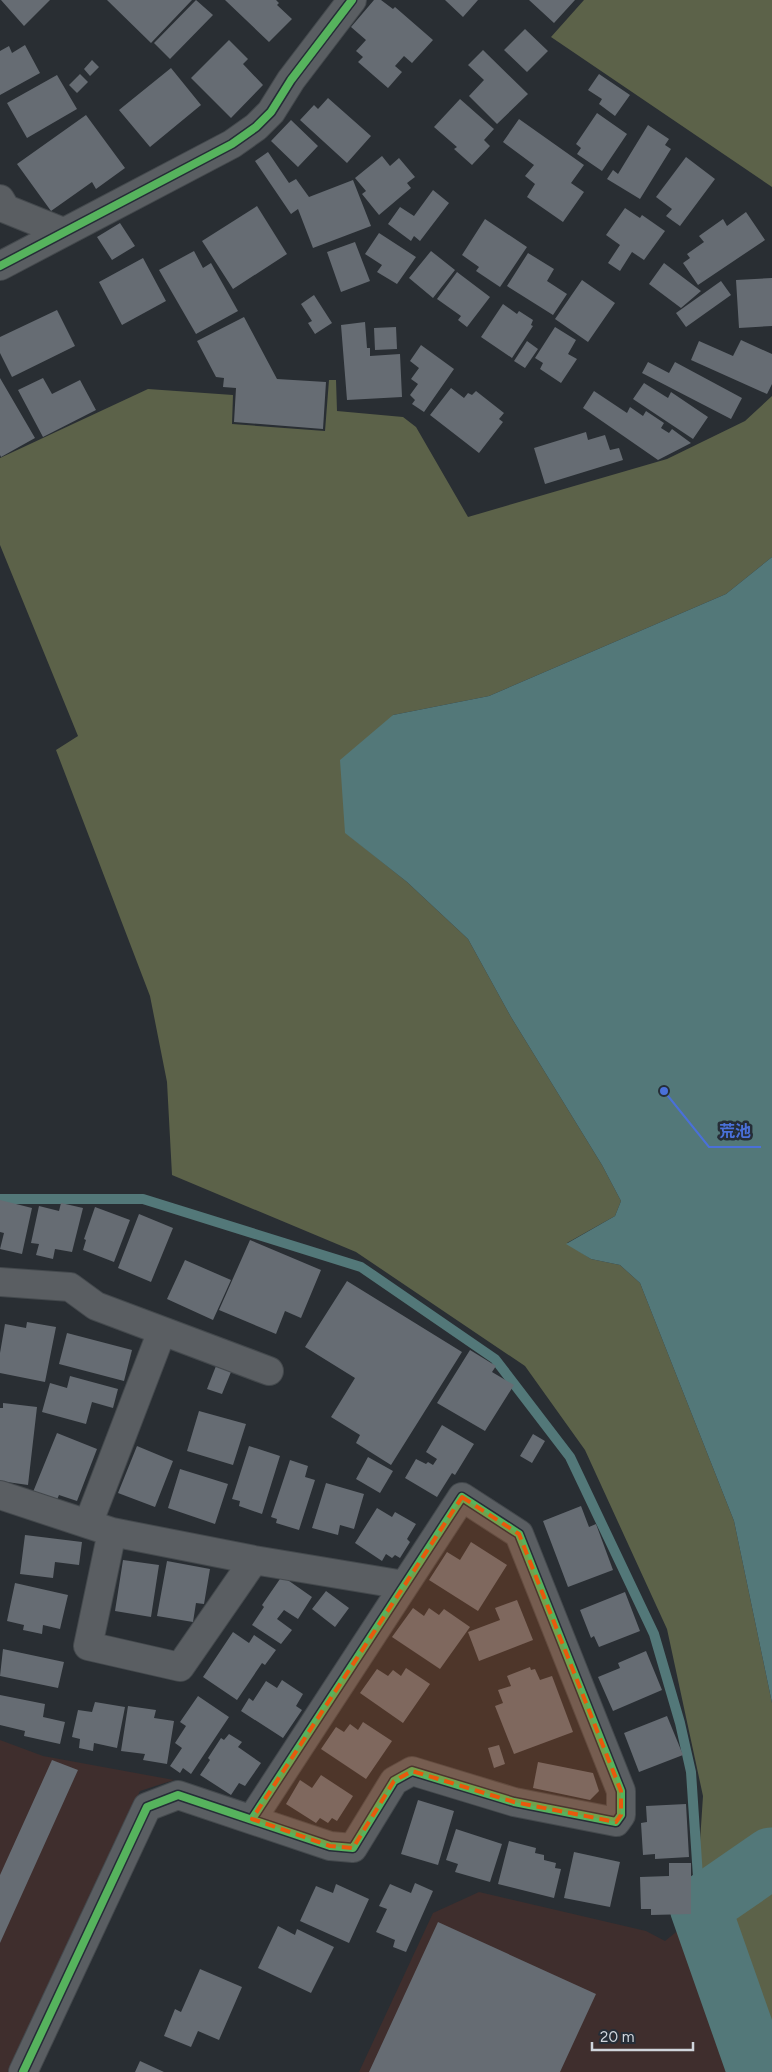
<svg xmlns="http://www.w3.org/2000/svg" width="772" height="2072" font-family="Figtree,'Noto Sans JP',sans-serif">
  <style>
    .commercial { fill: #3f2e2d }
    .forest { fill: #5c6249 }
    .water { fill: #537879 }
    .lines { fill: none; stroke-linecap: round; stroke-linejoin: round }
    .stream { stroke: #537879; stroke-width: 10 }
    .river { stroke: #537879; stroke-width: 61 }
    .building { fill: #666c73 }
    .minor-casing { stroke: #44494d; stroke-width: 30 }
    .minor { stroke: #5a5e62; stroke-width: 28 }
    .cycleway-casing { stroke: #252d37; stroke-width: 11 }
    .cycleway { stroke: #56b35d; stroke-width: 8 }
    .marked { fill: #e8590c; fill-opacity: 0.2; stroke: #e8590c; stroke-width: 4; stroke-dasharray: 10 6; stroke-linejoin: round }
    .leader { fill: none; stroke: #4a70d9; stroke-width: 2 }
    .callout-dot { fill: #4a70d9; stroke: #252d37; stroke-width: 2 }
    .callout-label { font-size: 16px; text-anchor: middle; font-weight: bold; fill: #4a70d9; stroke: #252d37; stroke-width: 5; stroke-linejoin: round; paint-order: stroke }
  </style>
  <rect width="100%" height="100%" fill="#292e33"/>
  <!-- commercial -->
  <path class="commercial" d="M0,1740L43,1756L174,1780L140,1791L8,2072H0Z
    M479,1892L646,1931L665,1941L695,1917L748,2072H359L433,1913Z"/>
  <!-- forest -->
  <path class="forest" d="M584,0H772V187L551,37Z
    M329,380H336L337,411L403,417L416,427L468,517L667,459L745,421L772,396V557L726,594L489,696L393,715L346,833L407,882L468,939L511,1017L602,1165L621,1201L615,1216L567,1243L591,1259L620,1265L640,1283L734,1521L772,1703V1832L763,1852L772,1859V2072H748L695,1917L703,1796L667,1629L585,1450L525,1366L356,1252L172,1175L167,1082L150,996L56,750L78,736L0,545V458L148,389L233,395L232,424L325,431Z"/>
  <!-- water -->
  <path class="water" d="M772,557V1703L734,1521L640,1283L620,1265L591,1259L566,1244L615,1216L621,1201L602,1165L511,1017L468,939L407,882L345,833L340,760L393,715L489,696L726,594Z"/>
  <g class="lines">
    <!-- stream -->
    <path class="stream" d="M0,1199H143L361,1267L495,1359L570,1457L654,1634L680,1723L691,1772L700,1907"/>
    <!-- river -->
    <path class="river" d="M758,2072L700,1907L771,1858"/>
  </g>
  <!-- building -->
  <path class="building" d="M1,0H50L24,26Z
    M107,0H192L151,43Z
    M196,0L213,15L170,59L154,43Z
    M225,0H276L279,3L277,5L292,19L269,42Z
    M374,0H381L393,9L395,7L433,40L412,63L404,56L395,66L402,72L388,88L358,62L363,57L356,51L366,40L351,27Z
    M445,0H478L463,17Z
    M529,0H575L554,23Z
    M525,29L548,51L527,72L504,50Z
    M229,40L248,59L243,64L263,85L231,118L191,78Z
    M25,45L40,73L0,95V51L9,46L12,53Z
    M483,50L528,94L497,124L469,96L484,80L468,65Z
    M92,60L99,67L90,76L84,69Z
    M171,68L201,105L150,147L119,110Z
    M80,74L88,82L77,93L69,85Z
    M599,74L630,95L615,116L599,104L602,99L588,90Z
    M57,75L77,109L27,138L7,103Z
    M328,98L371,136L347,163L300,120L314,105L318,109Z
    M460,99L494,129L484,140L490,146L472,165L454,149L457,147L434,127Z
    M597,113L627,134L602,171L577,154L581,148L576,144Z
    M86,115L125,168L96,189L92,182L51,211L17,164Z
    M519,119L584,165L571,183L584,192L563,222L527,197L535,184L525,176L534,165L503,142Z
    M291,120L318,146L298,167L271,141Z
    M648,125L669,139L665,145L671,149L640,199L607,179L613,170L618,174Z
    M268,152L289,183L296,179L309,197L353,180L371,226L313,248L298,209L291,214L255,161Z
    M382,156L390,166L399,158L415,177L407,183L411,188L379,215L362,194L366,191L355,178Z
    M686,157L715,179L680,226L666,216L672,209L656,197Z
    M433,190L449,203L420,241L414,236L411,241L388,224L400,207L414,216Z
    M257,206L287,254L233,289L202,241Z
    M625,208L640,218L642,215L665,231L644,260L632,252L620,271L608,263L620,245L606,235Z
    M746,212L765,240L698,285L683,263L690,258L687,254L704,242L699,236L723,219L727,226Z
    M485,219L527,247L500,287L476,271L479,267L462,255Z
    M120,223L135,246L112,260L97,237Z
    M379,233L416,257L397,284L377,272L382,265L365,254Z
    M355,242L370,281L341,292L327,252Z
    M194,251L203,268L211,263L238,311L196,334L159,270Z
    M431,251L455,270L433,298L409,278Z
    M528,253L554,269L547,281L567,294L553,315L507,286Z
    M143,258L166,301L122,325L99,282Z
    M664,263L701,291L681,308L649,284Z
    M457,272L490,297L467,327L458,320L461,316L437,299Z
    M772,278V326L739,328L736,280Z
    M582,280L615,303L588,342L555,319Z
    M721,281L731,295L686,327L676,313Z
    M314,295L332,323L315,334L308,323L312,321L301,304Z
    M503,304L517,314L519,311L533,320L531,325L533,326L512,358L481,337Z
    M57,310L75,346L12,377L0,353V337Z
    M244,317L277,379L326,382L323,429L234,422L236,388L223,387L224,378L216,377L197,341Z
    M365,322L367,348H370V356L400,354L402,397L347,400L341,325Z
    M396,327L397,349L375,350L374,328Z
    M555,327L576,340L568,354L577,359L561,383L540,369L543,363L535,358Z
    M741,340L772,354V384L767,394L691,360L699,341L733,356Z
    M527,341L538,349L525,368L514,361Z
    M421,345L454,369L424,412L412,404L415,400L410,395L418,384L411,379L419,368L410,361Z
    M648,362L669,373L675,362L742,398L731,419L642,373Z
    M0,378L35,438L1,457L0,455Z
    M43,378L52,394L80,380L96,410L43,437L18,390Z
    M644,383L668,398L671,392L708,417L693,439L633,399Z
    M451,388L464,398L468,393L472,395L476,391L504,413L499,419L503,422L479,453L430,415Z
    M594,391L627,413L630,407L643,416L646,411L664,423L661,428L669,433L672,429L691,443L658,460L583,408Z
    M586,432L588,440L605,435L610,450L619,448L623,460L545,484L534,448Z
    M0,1200L32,1208L22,1254L0,1249L4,1233L0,1232Z
    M61,1203L83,1208L72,1252L55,1249L53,1259L36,1255L39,1244L31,1243L39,1206L59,1211Z
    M95,1207L130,1220L114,1262L83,1250L86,1240L84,1239Z
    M139,1214L173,1228L151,1282L118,1268Z
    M250,1240L321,1270L301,1318L285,1311L276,1334L219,1310Z
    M185,1260L231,1280L213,1320L167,1299Z
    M347,1281L462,1352L391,1465L356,1443L360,1435L331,1417L355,1378L305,1347Z
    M27,1322L56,1327L45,1382L0,1373V1353L5,1324L26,1328Z
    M67,1333L132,1350L124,1381L59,1364Z
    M470,1350L496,1366L492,1372L514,1385L485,1431L437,1403Z
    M216,1366L231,1372L222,1394L207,1389Z
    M70,1376L118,1389L113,1408L92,1402L86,1424L42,1412L50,1383L67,1388Z
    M3,1403L37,1407L28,1485L0,1481V1408H3Z
    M199,1411L246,1424L233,1465L187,1451Z
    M442,1425L474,1444L455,1475L452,1473L437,1497L405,1478L416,1459L426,1464L428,1462L433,1465L437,1459L426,1452Z
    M57,1433L97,1449L77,1501L59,1495L56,1502L33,1492Z
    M533,1434L545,1441L532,1463L520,1456Z
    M137,1446L173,1461L155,1507L118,1493Z
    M249,1446L280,1456L262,1514L239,1506L240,1501L232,1499Z
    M368,1457L393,1471L380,1493L356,1479Z
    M290,1460L308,1466L305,1477L315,1480L299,1530L276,1523L277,1519L271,1517Z
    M180,1469L228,1484L215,1524L168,1508Z
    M326,1483L364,1494L354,1529L340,1525L338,1535L312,1528Z
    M581,1506L589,1527L596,1524L613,1570L568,1587L543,1521Z
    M377,1508L392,1517L395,1512L416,1524L407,1539L410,1542L400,1558L395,1555L392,1558L386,1554L382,1561L355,1543Z
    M25,1535L82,1542L79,1565L55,1562L53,1578L20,1574Z
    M471,1542L507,1565L478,1611L429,1580L447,1552L460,1560Z
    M123,1560L159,1565L151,1617L115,1611Z
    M167,1561L210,1569L204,1604L196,1603L193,1622L157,1616Z
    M282,1576L312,1597L298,1619L284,1610L277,1619L292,1630L281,1644L252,1625L264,1607L262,1605Z
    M15,1583L68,1595L60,1629L43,1625L42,1634L23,1630L24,1625L7,1621Z
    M326,1591L349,1608L335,1627L312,1609Z
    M625,1592L640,1631L599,1647L594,1636L591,1638L580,1610Z
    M517,1600L533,1640L479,1661L468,1632L500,1620L495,1608Z
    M413,1608L424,1616L429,1608L439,1615L444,1609L470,1627L440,1669L392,1637Z
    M233,1632L249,1643L254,1635L276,1650L265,1665L262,1663L237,1700L203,1677Z
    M3,1649L64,1662L58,1688L0,1676Z
    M646,1651L662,1690L613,1711L598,1677L620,1668L618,1663Z
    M530,1667L531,1670L535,1669L540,1680L552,1676L573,1732L514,1754L495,1706L503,1703L498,1690L511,1686L507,1676Z
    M406,1668L430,1684L403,1723L360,1693L377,1669L388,1676L393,1670L401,1676Z
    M282,1680L303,1694L296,1706L302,1710L283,1738L241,1711L249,1698L253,1701L266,1681L277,1688Z
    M0,1695L45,1704L43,1717L65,1722L60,1744L24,1736L25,1731L0,1725Z
    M198,1696L229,1717L191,1774L183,1768L180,1773L170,1766L182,1748L175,1743L186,1726L180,1722Z
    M95,1702L125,1707L117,1748L94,1743L93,1751L79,1748L80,1739L72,1737L78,1710L92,1712Z
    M128,1706L156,1710L154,1718L174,1721L167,1764L143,1760L145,1754L121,1751Z
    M667,1716L683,1755L639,1772L624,1733Z
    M363,1722L392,1741L366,1779L321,1749L336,1727L344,1732L350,1724L358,1730Z
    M229,1734L242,1742L238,1747L261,1763L245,1786L239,1783L231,1795L200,1775L210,1760L208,1758L221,1738L224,1740Z
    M499,1745L505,1764L494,1768L488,1748Z
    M52,1760L78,1770L0,1943V1875Z
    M538,1762L593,1773L599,1791L590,1800L533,1788Z
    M321,1775L353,1796L337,1821L332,1818L328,1823L320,1818L316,1823L286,1804L300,1780L312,1788Z
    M418,1800L454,1811L438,1865L401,1854Z
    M686,1804L689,1857L655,1859V1854L643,1855L641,1823L647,1822L646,1806Z
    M456,1829L502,1844L490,1882L455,1872L458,1864L446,1860Z
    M509,1841L536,1848L535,1853L544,1855V1860L556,1863L555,1868L561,1869L554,1898L498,1884Z
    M574,1852L620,1862L610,1907L564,1898Z
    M669,1863H691V1914L651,1915V1909H641L640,1877L669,1876Z
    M415,1883L433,1891L406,1952L393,1947L395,1940L376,1932L387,1909L379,1906L390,1884L411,1893Z
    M336,1884L369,1899L349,1943L300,1921L316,1886L333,1893Z
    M438,1922L596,1994L560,2072H369Z
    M278,1926L295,1935L297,1929L334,1947L311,1993L258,1968Z
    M200,1969L242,1987L219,2040L198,2031L191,2047L164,2036L175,2009L181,2012Z
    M140,2061L164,2072H135Z"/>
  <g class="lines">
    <!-- minor casing -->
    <g class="minor-casing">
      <path id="minor" d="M0,199L6,209L63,232
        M0,266L232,144L256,127L271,112L291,80L352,0
        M0,1282L70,1287L96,1306L269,1371
        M0,1495L112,1532L254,1560L404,1585
        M88,1524L162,1331
        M112,1532L88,1646L180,1667L254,1560
        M23,2072L147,1807L178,1795L330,1846L353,1848L394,1781L412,1771L514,1802L616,1822L621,1815V1791L519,1534L462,1497L252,1819"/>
    </g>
    <!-- minor -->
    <use href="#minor" class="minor"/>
    <!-- cycleway casing -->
    <g class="cycleway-casing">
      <path id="cycleway" d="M0,266L232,144L256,127L271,112L291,80L352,0
        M23,2072L147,1807L178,1795L330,1846L353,1848L394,1781L412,1771L514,1802L616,1822L621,1815V1791L519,1534L462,1497L252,1819"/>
    </g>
    <!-- cycleway -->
    <use href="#cycleway" class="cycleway"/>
  </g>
  <!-- marked area -->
  <path class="marked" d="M462,1497L519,1534L621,1791V1815L616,1822L514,1802L412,1771L394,1781L353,1848L330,1846L252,1819Z"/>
  <!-- callouts -->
  <path class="leader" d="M664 1091L709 1147H761"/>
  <circle class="callout-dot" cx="664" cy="1091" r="5"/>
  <g class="callout-label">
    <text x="735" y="1137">荒池</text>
  </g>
  <!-- scale -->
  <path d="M592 2042v8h101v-8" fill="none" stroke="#d0d5dc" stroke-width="2.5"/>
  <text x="600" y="2042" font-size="15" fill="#d0d5dc" stroke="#252d37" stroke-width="4" paint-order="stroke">20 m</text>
</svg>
